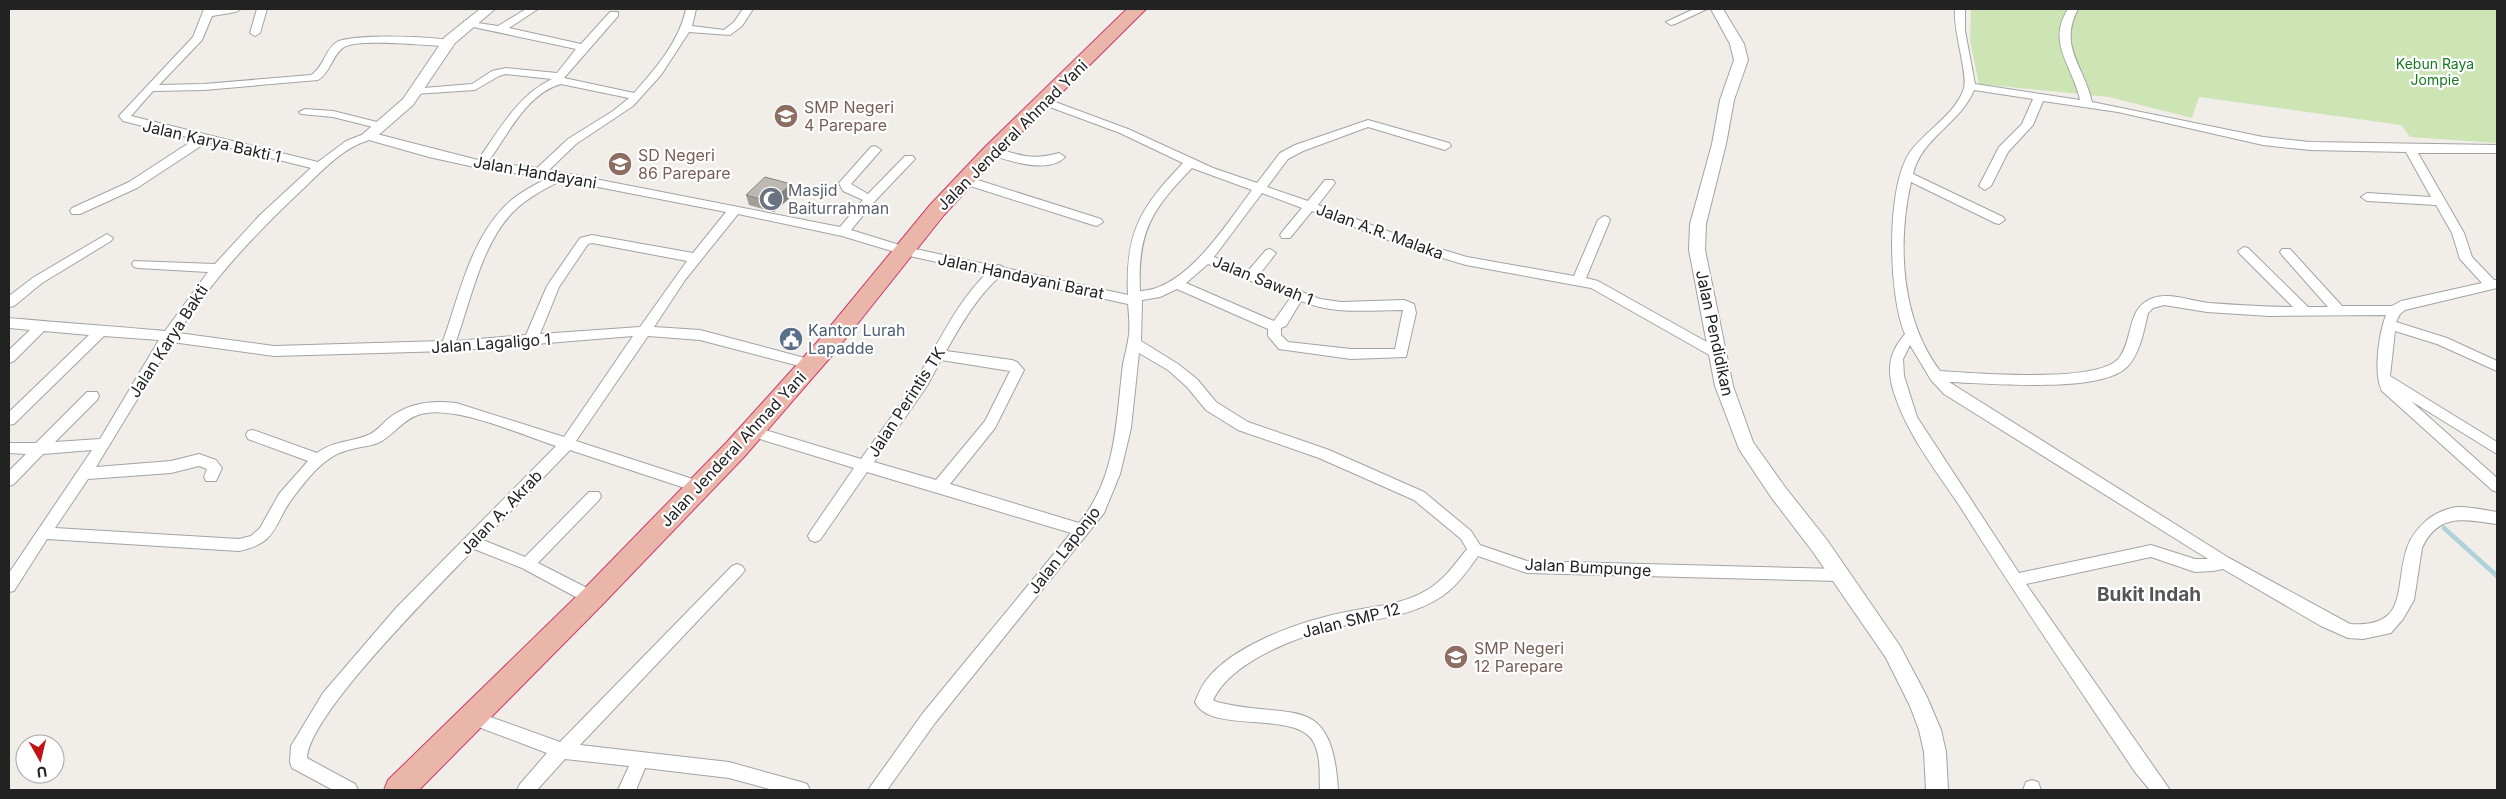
<svg xmlns="http://www.w3.org/2000/svg" width="2506" height="799" font-family="Inter,sans-serif">
  <style>
    .grass { fill: #cde5b5 }
    .lines { fill: none; stroke-linecap: round; stroke-linejoin: round }
    .stream { stroke: #aed1da; stroke-width: 4.5 }
    .minor-casing { stroke: #a3a3a3; stroke-width: 2 }
    .tertiary-casing { stroke: #a3a3a3; stroke-width: 2 }
    .trunk-casing { stroke: #cc3a6d; stroke-width: 2 }
    .minor { fill: #fff; fill-rule: evenodd }
    .tertiary { fill: #fff; fill-rule: evenodd }
    .trunk { fill: #eab6a9; fill-rule: evenodd }
    .wall { fill: #a39e99 }
    .shaded-wall { fill: #85817d }
    .building { fill: #beb8b2; stroke: #85817d }
    .labels { text-anchor: middle; dominant-baseline: central; stroke-width: 4.5; stroke-linejoin: round; paint-order: stroke }
    .far-park-label { font-size: 14px; fill: #17781e; stroke: #fff }
    .education-label { font-size: 16px; fill: #785e54; stroke: #fff; text-anchor: start }
    .street-label { font-size: 16px; fill: #222; stroke: #fff }
    .worship-label { font-size: 16px; fill: #5b616d; stroke: #fff; text-anchor: start }
    .service-label { font-size: 16px; fill: #4e5e75; stroke: #fff; text-anchor: start }
    .quarter-label { font-size: 19px; font-weight: bold; fill: #555; stroke: #fff }
  </style>
  <rect width="100%" height="100%" fill="#f1eee9"/>
  <!-- grass -->
  <path class="grass" d="M1971,9H2497V143L2410,137L2401,125L2199,97L2192,118L2109,97L1979,84L1970,41Z"/>
  <g class="lines">
    <!-- stream -->
    <path class="stream" d="M2444,528L2497,576"/>
    <!-- minor casing -->
    <g class="minor-casing">
      <path id="minor" d="M204,9H241L236,12L212,16L202,40L159,85L204,84L311,75C324,67 325,49 337,42C353,34 433,36 452,41L453,43L448,46C428,46 359,38 344,47C332,55 331,72 318,80L204,90L153,91L131,116L318,162L346,141L369,132L478,160C499,130 518,95 552,79L506,74L499,76L475,90L415,94L411,93V89L472,84L492,71L506,68L557,73L576,49L464,25V21L498,26L526,9H538L509,28L581,44L610,12H618V16L564,78L634,93C656,68 679,42 686,9H696L692,26L724,30L734,22L743,9H753L742,26L730,35L689,32L661,75L633,106L576,144L549,170L840,227L863,200L843,191L839,183L871,147L875,146L881,150L851,184L868,194L905,156H913L915,159L874,202L851,230L906,247L994,266L999,265L1005,268L1128,295C1125,232 1141,207 1183,163L1120,133L1039,103V99H1047L1128,129L1213,168L1257,183L1280,153L1295,145L1368,120L1449,143L1451,146L1445,150L1368,127L1303,151L1288,159L1267,187L1308,201L1325,180H1333L1335,183L1318,205L1417,242L1467,257L1574,276L1598,220L1604,216L1608,217L1610,220L1586,278L1598,281L1721,350L1723,353L1721,356H1711L1591,288L1466,265L1409,248L1312,211L1290,238H1282L1280,235L1282,232L1302,208L1262,193L1214,257L1248,271L1266,250L1270,249L1276,253L1259,275L1320,299L1341,302L1404,300L1414,304L1416,313L1406,357L1351,359L1279,349L1268,336V329L1177,289L1160,297L1142,300L1141,341L1178,364L1197,379L1216,402L1248,422L1329,450L1424,492L1471,531L1480,545L1527,561L1840,569L1845,571L1848,575L1845,579L1840,581L1527,573L1478,556C1466,573 1454,590 1436,600C1407,617 1374,619 1342,626C1301,635 1232,660 1213,700L1217,702C1290,721 1332,689 1338,790H1320C1319,774 1322,751 1310,737C1287,712 1209,733 1195,702C1198,695 1201,687 1205,682C1232,644 1306,619 1351,611C1377,606 1404,604 1427,590C1444,580 1455,564 1467,549L1461,539L1414,500L1319,458L1238,430L1206,410L1187,387L1168,370L1139,353L1131,428L1120,474L1104,513L935,723L887,790H868L923,713L1071,533L867,472L820,540L815,542L810,540L808,536L810,532L854,468L747,435L745,431L747,427L752,426L861,459C880,432 901,405 918,377C940,341 956,303 987,273L905,255L842,236L738,214L685,280L654,327L700,330L816,361L818,364L816,367L811,369L700,340L648,336L576,441L705,483L707,487L705,491L700,493L570,450L483,540L525,557L589,492H599L601,496L599,500L538,563L597,593L600,598L597,603L592,605L587,603L522,568L474,549C439,586 309,714 307,758L355,784L358,790H333L292,768L290,762L291,746L323,693L396,608L556,446C522,435 451,403 418,415C402,420 393,436 378,443C367,447 356,447 345,451C324,457 307,479 295,495C272,524 280,542 239,551L47,539L14,591L9,592V573L92,450L43,454L14,484L9,486V471L26,454L9,453V443H36L87,392H97L99,396L97,400L55,442L100,439L159,340L104,336L14,424L9,425V412L89,335L44,331L14,361L9,363V350L30,330L9,328V318C62,323 112,326 165,331L208,272L138,268L134,267L132,264L134,261L215,264L260,215L311,168L207,142L137,188L80,214H72L70,211L72,208L129,182L195,139L123,121L119,116L193,37ZM561,84L629,98L613,111L568,139L537,168L488,162C507,136 527,93 561,84ZM369,140L429,157L488,170L549,177C533,186 516,194 504,207C470,242 459,296 443,341L274,346L178,333C213,278 258,231 305,187C325,168 343,148 369,140ZM1192,168L1252,190C1227,223 1186,290 1140,291C1137,232 1152,209 1192,168ZM562,180L726,212L693,253L592,235L580,238L547,286L526,335L456,341C471,300 482,242 514,211C527,198 545,189 562,180ZM592,243L687,261L640,327L540,334L559,287L588,244ZM1208,264L1291,297L1274,321L1186,283ZM1000,276L1128,304C1129,314 1130,325 1129,334C1128,344 1125,354 1123,364C1116,420 1117,477 1079,523L950,484L995,428L1024,370L1017,362L1012,360L946,351C962,323 976,298 1000,276ZM1301,301C1335,315 1368,310 1403,310L1395,349H1351L1288,342L1281,335V328L1286,326ZM633,336L564,437L456,403C432,400 408,403 389,418C382,424 376,432 368,435C349,443 335,440 317,453L253,430L248,431L246,435L248,439L308,461L279,494L260,528L251,536L239,539L55,528L88,479L171,473L199,466L207,469L204,477L206,481H216L222,468L216,460L199,454L171,461L96,467L172,342L274,356L448,351ZM941,360L1010,371L985,421L936,480L874,462L927,386Z
        M257,9H267L260,33L255,36L250,33Z
        M1694,9H1707L1675,24L1671,25L1666,22Z
        M1955,9H1965V31L1975,84L2080,100C2073,66 2046,43 2068,9H2078C2058,47 2084,65 2092,102L2263,137L2310,142L2497,145V153H2418L2464,233L2472,257L2494,280H2497V288L2405,310L2400,314L2396,322L2447,338L2497,361V371L2437,344L2395,331L2390,376L2497,442V454L2411,401L2497,478V492L2492,490L2382,391C2373,373 2379,333 2386,315L2269,316L2207,312L2164,305L2153,308L2148,313C2144,330 2140,354 2127,367C2100,394 1988,383 1949,382L2229,558L2350,624C2410,628 2394,586 2407,548C2411,536 2418,528 2427,520C2434,514 2449,507 2459,507C2471,507 2485,510 2497,512V524C2464,520 2439,512 2422,548L2414,600L2403,619L2391,633L2363,639L2348,638L2321,626L2223,569L2213,571L2195,572L2151,557L2026,584L2170,790H2150L2135,772C2076,684 2017,597 1961,508C1936,470 1904,431 1892,386C1887,365 1891,350 1905,334C1888,295 1886,186 1910,152C1926,130 1956,114 1964,88C1968,74 1953,31 1955,9ZM1974,90L2033,99L2022,124L1999,147L1979,186L1985,190L1991,186L2008,152L2033,125L2043,101L2118,112L2263,145L2310,150L2406,152L2431,197L2367,193L2361,197L2367,201L2436,205L2452,233L2460,259L2482,283L2401,301L2392,306H2342L2290,249H2282L2280,252L2282,255L2328,307H2308L2248,248L2244,247L2238,251L2240,254L2293,307C2265,307 2237,305 2209,303C2191,301 2171,292 2153,298C2126,307 2134,339 2119,358C2099,384 1973,373 1940,371C1901,319 1897,245 1911,182L1995,223L1999,224L2005,220L2003,217L1913,174C1921,138 1961,123 1974,90ZM1910,345L1931,380L1944,394L2208,559H2195L2151,545L2019,573L1917,417L1904,376L1903,359Z
        M305,109L333,111L385,124L387,126L381,129L333,117L301,114L299,112Z
        M992,147C1021,155 1029,161 1059,153L1065,157C1048,175 1007,160 988,154V148Z
        M965,176L1101,219L1103,222L1097,226L1093,225L961,183L959,180Z
        M107,234L113,238L111,241L42,283L14,306L9,307V296L34,277Z
        M737,564L742,566L745,570L742,574L580,745L729,762L801,782L807,784L810,790H773L729,778L645,768L636,790H618L629,766L565,759L537,790H517L520,784L547,753L465,722L463,717L465,712L471,710L560,742L732,566Z
        M2032,780L2038,782L2041,790H2023L2026,782Z"/>
    </g>
    <!-- tertiary casing -->
    <g class="tertiary-casing">
      <path id="tertiary" d="M480,9H495L455,43L413,105L374,139H364L362,136L364,133L403,99L445,37Z
        M1711,9H1723L1744,44L1748,60L1734,100L1726,144L1706,224L1705,250L1733,386L1753,442L1785,487L1827,540L1900,646L1927,697L1941,730L1946,752L1948,790H1926L1924,752L1919,730L1910,706L1886,658L1813,552L1771,497L1739,449L1715,386L1689,250L1690,224L1712,144L1720,100L1734,60L1730,44Z"/>
    </g>
    <!-- trunk casing -->
    <g class="trunk-casing">
      <path id="trunk" d="M1127,9H1146L999,155L944,215L835,352L744,457L601,606L419,790H384L388,780L583,590L726,443L819,340L930,205L985,147Z"/>
    </g>
    <!-- minor -->
    <use href="#minor" class="minor"/>
    <!-- tertiary -->
    <use href="#tertiary" class="tertiary"/>
    <!-- trunk -->
    <use href="#trunk" class="trunk"/>
  </g>
  <!-- wall -->
  <path class="wall" d="M791,184L794,194L774,212L749,205L746,195Z"/>
  <!-- shaded-wall -->
  <path class="shaded-wall" d="M791,184L794,194L774,212L771,202Z"/>
  <!-- building -->
  <path class="building" d="M765,177L791,184L771,202L746,195Z"/>
  <!-- icons -->
  <defs>
    <g id="school-disc" transform="scale(1.25)"><circle r="9.5" fill="#8d6e63" stroke="#fff"/><path d="M0-5L7-2L0 1L-7-2ZM-4 1L0 2.5L4 1V4Q0 6-4 4Z" fill="#fff"/></g>
    <g id="mosque-disc" transform="scale(1.25)"><circle r="9.5" fill="#6b7280" stroke="#fff"/><path d="M3.5-4.9A6 6 0 1 0 3.5 4.9A5 5 0 1 1 3.5-4.9Z" fill="#fff"/></g>
    <g id="civic-disc" transform="scale(1.25)"><circle r="9.5" fill="#5c6f8a" stroke="#fff"/><path d="M-.6-6.5H3V-4.5H.6V-3L4-1V1h2V6H-6V1h2V-1L-.6-3ZM-1.2 2.5V6h2.4V2.5Z" fill="#fff"/></g>
  </defs>
  <g fill-rule="evenodd">
    <use href="#school-disc" x="786" y="116"/>
    <use href="#school-disc" x="620" y="164"/>
    <use href="#mosque-disc" x="771" y="199"/>
    <use href="#civic-disc" x="791" y="339"/>
    <use href="#school-disc" x="1456" y="657"/>
  </g>
  <g class="labels">
    <!-- far-park labels -->
    <g class="far-park-label">
      <text x="2435" y="63">Kebun Raya<tspan x="2435" dy="16">Jompie</tspan></text>
    </g>
    <!-- education labels -->
    <g class="education-label">
      <text x="804" y="107">SMP Negeri<tspan x="804" dy="18">4 Parepare</tspan></text>
      <text x="638" y="155">SD Negeri<tspan x="638" dy="18">86 Parepare</tspan></text>
      <text x="1474" y="648">SMP Negeri<tspan x="1474" dy="18">12 Parepare</tspan></text>
    </g>
    <!-- street labels -->
    <g class="street-label">
      <text transform="translate(1012 135) rotate(-45)">Jalan Jenderal Ahmad Yani</text>
      <text transform="translate(212 141) rotate(13)">Jalan Karya Bakti 1</text>
      <text transform="translate(535 172) rotate(10)">Jalan Handayani</text>
      <text transform="translate(1380 231) rotate(20)">Jalan A.R. Malaka</text>
      <text transform="translate(1021 276) rotate(12)">Jalan Handayani Barat</text>
      <text transform="translate(1263 280) rotate(22)">Jalan Sawah 1</text>
      <text transform="translate(1715 333) rotate(78)">Jalan Pendidikan</text>
      <text transform="translate(168 341) rotate(-57)">Jalan Karya Bakti</text>
      <text transform="translate(491 343) rotate(-4)">Jalan Lagaligo 1</text>
      <text transform="translate(906 402) rotate(-57)">Jalan Perintis TK</text>
      <text transform="translate(733 449) rotate(-47)">Jalan Jenderal Ahmad Yani</text>
      <text transform="translate(501 512) rotate(-46)">Jalan A. Akrab</text>
      <text transform="translate(1064 550) rotate(-52)">Jalan Laponjo</text>
      <text transform="translate(1588 567) rotate(3)">Jalan Bumpunge</text>
      <text transform="translate(1351 620) rotate(-14)">Jalan SMP 12</text>
    </g>
    <!-- worship labels -->
    <g class="worship-label">
      <text x="788" y="190">Masjid<tspan x="788" dy="18">Baiturrahman</tspan></text>
    </g>
    <!-- service labels -->
    <g class="service-label">
      <text x="808" y="330">Kantor Lurah<tspan x="808" dy="18">Lapadde</tspan></text>
    </g>
    <!-- quarter labels -->
    <g class="quarter-label">
      <text x="2149" y="594">Bukit Indah</text>
    </g>
  </g>
  <!-- border -->
  <rect width="2506" height="799" fill="none" stroke="#222222" stroke-width="20"/>
  <!-- north arrow -->
  <g transform="translate(40 759) rotate(172)"><circle r="24" fill="#ffffff" stroke="#a7a7a7"/>
  <path d="M0-4L9 19L0 12L-9 19Z" fill="#c01315"/>
  <text y="-8" font-size="14" font-weight="bold" text-anchor="middle" fill="#222222">U</text>
  </g>
</svg>
